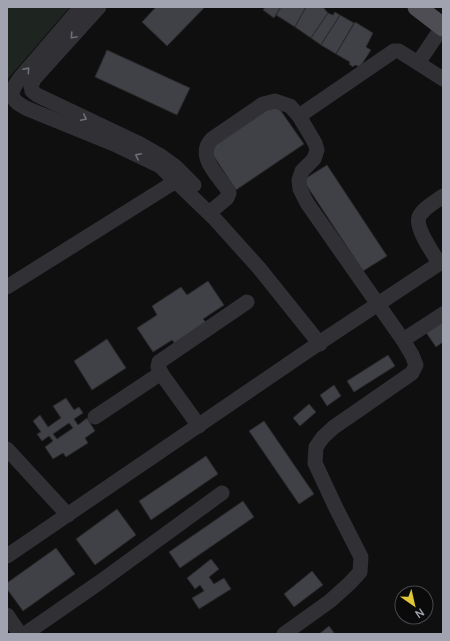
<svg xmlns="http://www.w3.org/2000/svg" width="450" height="641" font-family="Manrope,sans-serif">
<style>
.green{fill:#1e241f}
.building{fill:#404146;stroke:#2a292c;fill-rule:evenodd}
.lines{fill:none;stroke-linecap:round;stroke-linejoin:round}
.minor{stroke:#303035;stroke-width:15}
.major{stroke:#4d4d53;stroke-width:19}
.oneway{stroke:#6e6f79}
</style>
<rect width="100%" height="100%" fill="#0f0f10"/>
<polygon class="green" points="7,7 70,7 7,80"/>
<g class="building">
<polygon points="156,7 205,7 167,46 142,22"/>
<polygon points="265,7 281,7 274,18 263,10"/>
<polygon points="281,7 306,7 295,27 276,15"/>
<polygon points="306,7 323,7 328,13 311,38 295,27"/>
<polygon points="335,12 340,15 321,45 311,38 328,13 333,15"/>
<polygon points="340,15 354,23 336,54 321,45"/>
<polygon points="355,22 373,33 366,47 371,50 360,67 355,65 353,67 349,64 350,62 336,54"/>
<polygon points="107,50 190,88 177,115 95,77"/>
<polygon points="276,104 304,144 236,190 209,149"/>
<polygon points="327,165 387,256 363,271 303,180"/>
<polygon points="208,281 224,305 203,319 208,325 177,346 172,340 153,352 137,328 157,315 152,306 181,287 187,295"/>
<polygon points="443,319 443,342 436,347 425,331"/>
<polygon points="107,339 126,368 92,390 74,361"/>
<polygon points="388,355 395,366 354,392 347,381"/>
<polygon points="334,385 341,396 327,406 320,395"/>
<path d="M66 398 74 410 79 407 83 413 74 419 78 425 87 418 95 431 85 438 88 443 66 457 63 453 53 459 45 447 53 441 49 436 42 441 37 434 41 432 33 421 40 415 48 427 61 418 53 406ZM69 423 73 428 57 439 53 434Z"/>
<polygon points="309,404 316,412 300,426 293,418"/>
<polygon points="264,421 314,494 299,504 249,431"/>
<polygon points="206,456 218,474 151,520 139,501"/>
<polygon points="243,501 254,517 180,568 169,552"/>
<polygon points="117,509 136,535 95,565 76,539"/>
<polygon points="56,548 75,574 23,611 7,589 7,583"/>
<polygon points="211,559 219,569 209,577 214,584 224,578 231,589 199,609 192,598 204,591 200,585 195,589 187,578"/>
<polygon points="312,571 323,585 294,607 284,594"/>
<polygon points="329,626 335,634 319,634"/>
</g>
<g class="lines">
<g class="minor">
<path d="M81 7 20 78C7 96 11 100 28 109L114 144 160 166 214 218 259 268 320 344"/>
<polyline points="99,7 34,79 31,86 32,91 37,95 140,144 161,156 176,167 194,185"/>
<polyline points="418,63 443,79"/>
<polyline points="299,116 394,51 399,51 418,63 443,26"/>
<path d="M215 208 227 198 229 193 227 189C217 174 196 156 212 139L263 104 275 101 290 106 299 116 315 143 317 150 314 159 302 171 299 180 300 189 307 203 403 340 412 355 416 365 412 373 334 427 323 437 316 447 315 463 336 508 361 557 360 572 350 583 330 601 284 634"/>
<path d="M439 263C433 253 415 228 419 217 423 208 435 202 443 196"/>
<polyline points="7,287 176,181"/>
<polyline points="403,340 443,314"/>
<polyline points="95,417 161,373"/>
<polyline points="199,426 163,376 158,367 159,362 247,302"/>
<polyline points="7,449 68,515"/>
<polyline points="7,556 328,337 443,261"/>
<polyline points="7,615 20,634"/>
<polyline points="25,634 100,582 222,493"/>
</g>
<polyline class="major" points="417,7 443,27"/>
</g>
<defs><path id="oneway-chevron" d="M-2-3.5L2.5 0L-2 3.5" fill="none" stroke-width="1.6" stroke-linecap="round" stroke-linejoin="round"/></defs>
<g class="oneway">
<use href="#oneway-chevron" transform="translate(73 36) rotate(133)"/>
<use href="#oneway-chevron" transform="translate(27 70) rotate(-49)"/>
<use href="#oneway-chevron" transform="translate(84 118) rotate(25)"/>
<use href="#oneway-chevron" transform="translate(138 156) rotate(-153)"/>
</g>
<rect width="450" height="641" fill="none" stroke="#a1a3b0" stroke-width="16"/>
<g transform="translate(414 605) rotate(146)"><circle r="19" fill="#0a0a0b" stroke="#46474d"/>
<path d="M0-3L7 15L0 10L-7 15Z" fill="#e1c736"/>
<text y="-6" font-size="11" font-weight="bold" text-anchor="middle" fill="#a1a3b0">N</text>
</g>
</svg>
